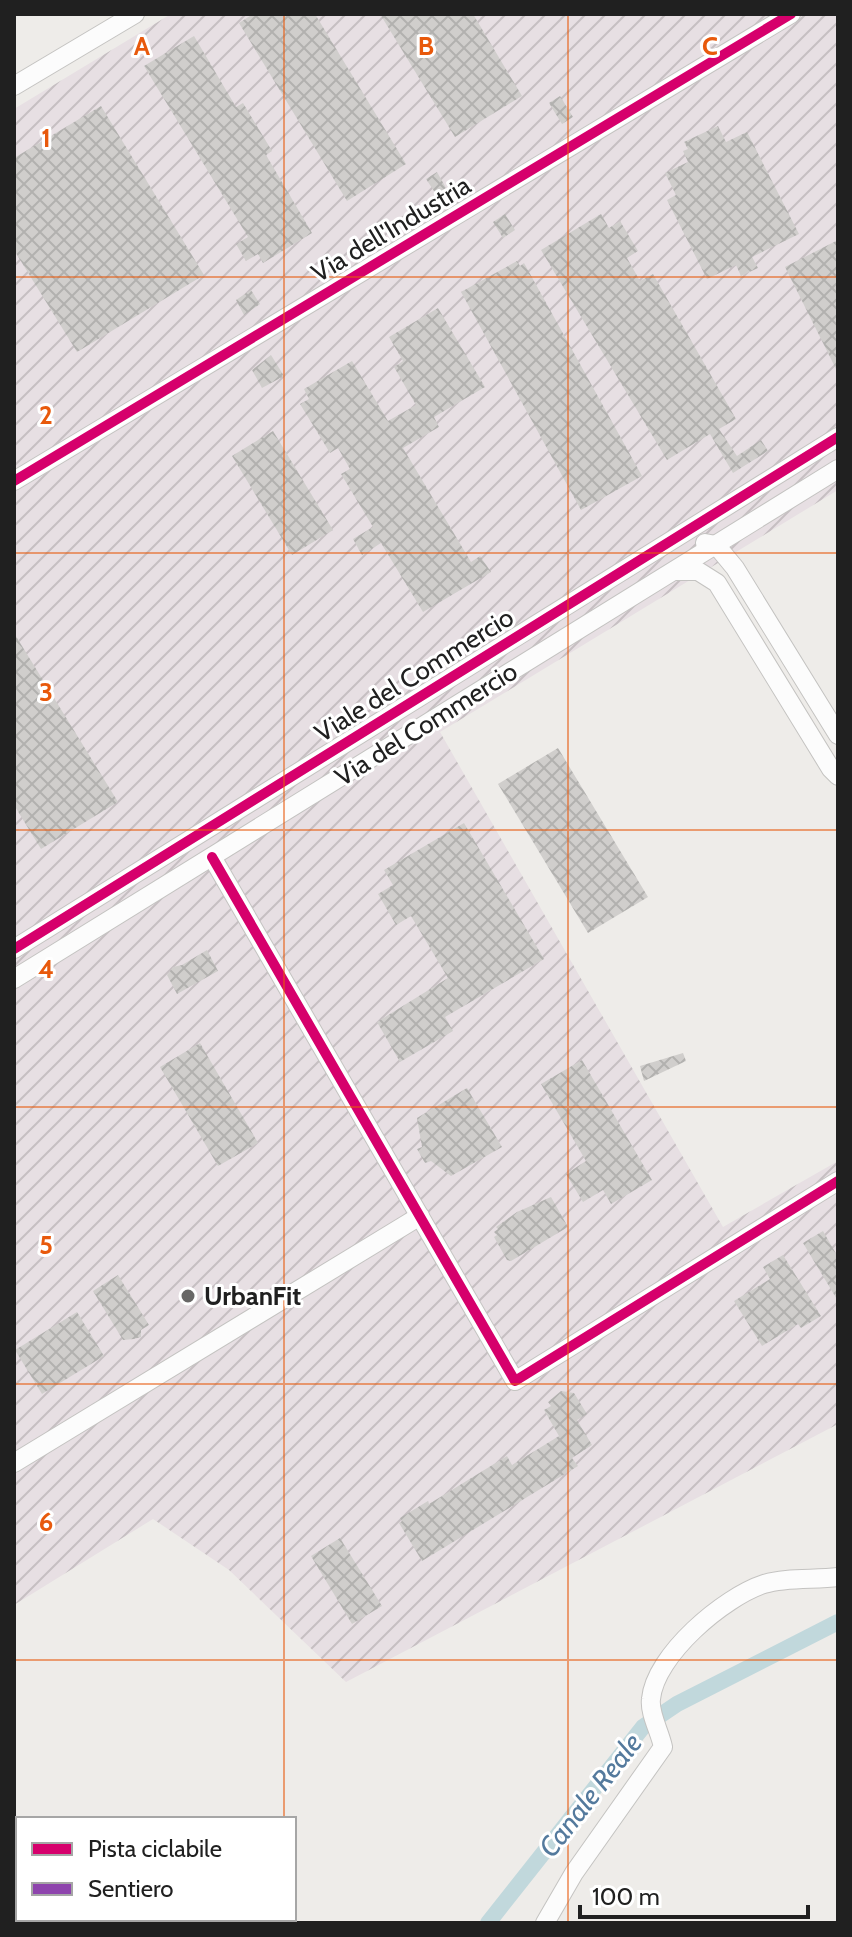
<svg xmlns="http://www.w3.org/2000/svg" width="852" height="1937" font-family="Cabin,sans-serif">
<style>
.industrial{fill:url(#industrial-furrows)}
.lines{fill:none;stroke-linecap:round;stroke-linejoin:round}
.canal{stroke:#c1d8dc;stroke-width:16}
.building{fill:url(#building-cross-hatch)}
.minor-casing{stroke:#c4c3c1;stroke-width:20}
.minor{stroke:#fcfcfc;stroke-width:18}
.quiet{stroke:#8e44ad;stroke-width:8;stroke-dasharray:16 8;stroke-linecap:butt}
.cycleway-casing{stroke:#fff;stroke-width:15}
.cycleway{stroke:#d6006c;stroke-width:10}
.grid{fill:none;stroke:#e8590c;stroke-width:2;stroke-opacity:0.55}
.poi-dot{fill:#686766;stroke:#fff;stroke-width:3}
.labels{text-anchor:middle;stroke-width:6;stroke-linejoin:round;paint-order:stroke}
.street-label{font-size:26px;fill:#202020;stroke:#fff}
.poi-label{font-size:26px;font-weight:bold;fill:#202020;stroke:#fff;text-anchor:start}
.water-label{font-size:28px;font-style:italic;fill:#547a9d;stroke:#fff}
.grid-label{font-size:26px;text-anchor:middle;font-weight:bold;fill:#e8590c;stroke:#fff;stroke-width:6;stroke-linejoin:round;paint-order:stroke}
</style>
<defs>
<pattern id="industrial-furrows" width="10" height="10" patternUnits="userSpaceOnUse" patternTransform="scale(2)"><rect width="10" height="10" fill="#e7dfe3"/><path d="M-1 1l2-2M0 10L10 0M9 11l2-2" fill="none" stroke="#c6bfc2"/></pattern>
<pattern id="building-cross-hatch" width="8" height="8" patternUnits="userSpaceOnUse" patternTransform="scale(2)"><rect width="8" height="8" fill="#d0cecc"/><path d="M0 0l8 8M0 8l8-8" fill="none" stroke="#b2b1af"/></pattern>
</defs>
<rect width="100%" height="100%" fill="#eeece9"/>
<polygon class="industrial" points="171,14 838,14 838,490 440,732 723,1227 838,1161 838,1424 346,1682 229,1570 153,1519 14,1605 14,109"/>
<g class="lines">
<polyline class="canal" points="488,1923 643,1727 677,1704 838,1622"/>
</g>
<g class="building">
<polygon points="253,14 315,14 406,164 347,201 239,23"/>
<polygon points="380,14 473,14 522,96 455,137"/>
<polygon points="194,36 236,107 243,103 272,151 266,155 312,233 263,263 258,254 246,261 236,244 248,237 144,66"/>
<polygon points="560,96 573,117 562,124 549,103"/>
<polygon points="101,106 204,275 77,352 14,250 14,158"/>
<polygon points="718,126 726,142 747,132 799,234 752,257 758,268 741,276 736,265 707,279 667,200 676,195 665,173 688,162 683,151 688,149 684,142"/>
<polygon points="437,172 446,188 436,194 426,179"/>
<polygon points="505,214 515,230 503,238 493,222"/>
<polygon points="601,214 609,228 620,221 638,251 627,258 640,281 653,274 736,419 719,429 737,456 761,440 768,451 733,473 710,434 667,460 541,250"/>
<polygon points="838,240 838,373 785,267"/>
<polygon points="517,261 520,266 524,263 642,476 581,510 461,292"/>
<polygon points="251,290 260,304 244,315 236,300"/>
<polygon points="438,308 485,387 434,417 439,427 403,448 471,562 480,556 491,572 423,612 381,543 362,555 353,539 373,527 341,474 350,469 338,448 330,453 300,404 309,399 304,389 352,361 388,421 416,405 394,367 403,361 389,337"/>
<polygon points="271,355 284,376 262,388 252,370"/>
<polygon points="273,431 333,530 292,555 232,456"/>
<polygon points="14,633 118,802 41,849 14,805"/>
<polygon points="558,748 648,897 588,933 498,784"/>
<polygon points="464,823 544,959 445,1017 453,1031 400,1062 377,1022 448,978 411,916 396,925 378,894 393,885 384,870"/>
<polygon points="207,950 218,971 177,994 167,975 173,967 182,965"/>
<polygon points="200,1043 258,1143 218,1166 160,1067"/>
<polygon points="683,1053 686,1061 644,1081 640,1066"/>
<polygon points="582,1060 652,1180 611,1204 603,1190 583,1202 566,1174 586,1161 541,1084"/>
<polygon points="467,1088 502,1147 451,1176 431,1161 425,1163 417,1149 422,1147 417,1118"/>
<polygon points="551,1197 568,1227 511,1261 507,1260 494,1237 497,1235 494,1232 498,1229 496,1227 517,1212"/>
<polygon points="823,1231 838,1257 838,1301 803,1243"/>
<polygon points="783,1255 821,1316 801,1328 798,1324 762,1346 734,1301 770,1279 763,1267"/>
<polygon points="118,1275 149,1325 141,1330 141,1337 134,1339 123,1340 93,1291"/>
<polygon points="77,1312 104,1356 42,1394 15,1350"/>
<polygon points="561,1391 574,1393 587,1414 577,1420 592,1445 572,1458 578,1466 422,1561 399,1523 402,1521 400,1518 428,1501 429,1504 507,1456 512,1465 559,1436 544,1410 551,1406 548,1402"/>
<polygon points="340,1538 382,1606 352,1624 311,1556"/>
</g>
<g class="lines">
<g class="minor-casing">
<g id="minor">
<polyline points="14,86 135,14"/>
<polyline points="14,481 791,14"/>
<polyline points="705,543 716,545 735,568 838,735"/>
<polyline points="674,571 698,571 717,583 831,769 838,776"/>
<polyline points="212,857 515,1381 838,1181"/>
<polyline points="14,949 838,437"/>
<polyline points="14,979 838,469"/>
<polyline points="14,1463 420,1216"/>
<path d="M545 1923 574 1873 663 1747C660 1732 649 1713 651 1699 655 1655 724 1597 764 1584 786 1577 815 1580 838 1577"/>
</g>
</g>
<use href="#minor" class="minor"/>
<polyline class="quiet" points="222,1919 224,1923"/>
<g class="cycleway-casing">
<g id="cycleway">
<polyline points="14,481 791,14"/>
<polyline points="212,857 515,1381 838,1181"/>
<polyline points="14,949 838,437"/>
</g>
</g>
<use href="#cycleway" class="cycleway"/>
</g>
<path class="grid" d="M284 14V1819M568 14V1923M14 277H838M14 553H838M14 830H838M14 1107H838M14 1384H838M14 1660H838M284 1919V1923"/>
<circle class="poi-dot" cx="188" cy="1296" r="8"/>
<g class="labels">
<g class="street-label">
<text transform="translate(391 229) rotate(-31)" y="9">Via dell'Industria</text>
<text transform="translate(414 675) rotate(-32)" y="9">Viale del Commercio</text>
<text transform="translate(426 724) rotate(-32)" y="9">Via del Commercio</text>
</g>
<g class="poi-label">
<text x="204" y="1305">UrbanFit</text>
</g>
<g class="water-label">
<text transform="translate(590 1795) rotate(-52)" y="10">Canale Reale</text>
</g>
</g>
<g class="grid-label">
<text x="142" y="55">A</text>
<text x="426" y="55">B</text>
<text x="710" y="55">C</text>
<text x="46" y="147">1</text>
<text x="46" y="424">2</text>
<text x="46" y="701">3</text>
<text x="46" y="978">4</text>
<text x="46" y="1254">5</text>
<text x="46" y="1531">6</text>
</g>
<rect width="852" height="1937" fill="none" stroke="#202020" stroke-width="32"/>
<rect x="16" y="1817" width="280" height="104" fill="#ffffff" stroke="#a6a6a6" stroke-width="2"/>
<rect x="32" y="1843" width="40" height="12" fill="#d6006c" stroke="#a6a6a6" stroke-width="2"/>
<text x="88" y="1857" font-size="24" fill="#202020">Pista ciclabile</text>
<rect x="32" y="1883" width="40" height="12" fill="#8e44ad" stroke="#a6a6a6" stroke-width="2"/>
<text x="88" y="1897" font-size="24" fill="#202020">Sentiero</text>
<path d="M580 1905v12h228v-12" fill="none" stroke="#202020" stroke-width="4"/>
<text x="592" y="1905" font-size="24" fill="#202020" stroke="#ffffff" stroke-width="6" paint-order="stroke">100 m</text>
</svg>
